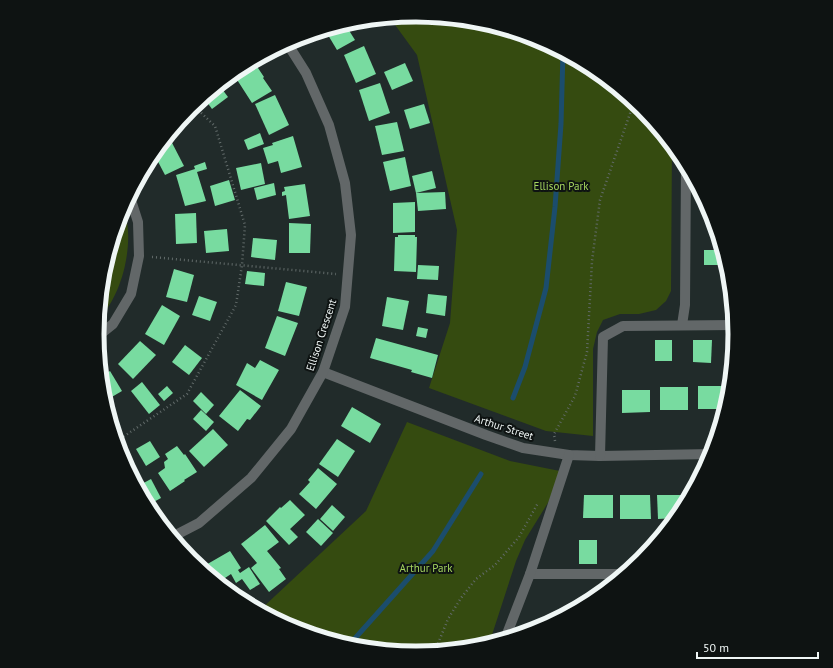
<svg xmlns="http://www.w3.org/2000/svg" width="833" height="668" font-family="'PT Sans',sans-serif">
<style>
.green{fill:#354b10}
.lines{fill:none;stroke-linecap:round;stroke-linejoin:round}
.stream{stroke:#1b4d6d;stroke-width:5}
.building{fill:#78dba0}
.path{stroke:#626b6a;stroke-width:2.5;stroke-dasharray:1 3;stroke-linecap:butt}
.minor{stroke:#626768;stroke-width:10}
.labels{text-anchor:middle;stroke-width:4;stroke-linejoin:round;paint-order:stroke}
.park-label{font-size:11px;fill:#a5d55f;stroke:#0e1312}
.street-label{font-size:11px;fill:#eff6f5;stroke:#0e1312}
.rim{fill:none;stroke:#eff6f5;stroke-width:5}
</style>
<rect width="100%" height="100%" fill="#212b2a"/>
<g class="green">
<polygon points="417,15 479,21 539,39 594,69 642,109 672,145 671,291 666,301 656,310 639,314 620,314 603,320 597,332 593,349 593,436 546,431 429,388 450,323 457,230 417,55 390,18"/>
<path d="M123 210C124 214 126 218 127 222 132 251 121 297 99 318L104 272Z"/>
<polygon points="407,422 510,461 560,471 549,501 525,540 516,561 489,644 479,647 416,653 354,647 294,629 260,610 366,511"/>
</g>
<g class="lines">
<g class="stream">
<polyline points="513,398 525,367 546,288 555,207 561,124 563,52"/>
<polyline points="349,645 433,551 481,474"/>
</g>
</g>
<g class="building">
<polygon points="345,24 355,40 337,50 325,30"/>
<polygon points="364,46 376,74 356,83 344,55"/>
<polygon points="254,62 264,77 263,78 272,91 252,103 234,75"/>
<polygon points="405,63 413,81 392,90 384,72"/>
<polygon points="380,83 390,113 369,121 359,90"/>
<polygon points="219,85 228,97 212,109 204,98"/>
<polygon points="275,95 289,125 269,135 255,104"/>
<polygon points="424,104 430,123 410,129 404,110"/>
<polygon points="397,122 404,151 382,155 375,126"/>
<polygon points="260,133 264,144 248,150 244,140"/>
<polygon points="293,136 302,167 281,173 278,161 268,164 263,148 273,145 272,143"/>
<polygon points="169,137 184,166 165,175 154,154 166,139"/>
<polygon points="405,157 411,186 390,191 383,162"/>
<polygon points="205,162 207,169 197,172 206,201 185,206 176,175 195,169 194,166"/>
<polygon points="261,163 265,184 241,190 236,168"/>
<polygon points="432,171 436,188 416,193 412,176"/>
<polygon points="229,180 235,200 215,206 210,186"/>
<polygon points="274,183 276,195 257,200 254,188"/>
<polygon points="305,184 310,216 289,219 286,195 282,196 282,192 285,191 284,187"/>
<polygon points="445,192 446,209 418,211 416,193"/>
<polygon points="415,202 415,232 393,233 393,203"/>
<polygon points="196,213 197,243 176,244 175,214"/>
<polygon points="707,214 712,214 716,229 707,229"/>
<polygon points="289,223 311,224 310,253 289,253"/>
<polygon points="227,229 229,251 206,253 204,231"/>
<polygon points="398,235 415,235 415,237 417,237 416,272 394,271 395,237 398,237"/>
<polygon points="253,238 277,240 275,260 251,257"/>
<rect x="704" y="250" width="18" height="15"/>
<polygon points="418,265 439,266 438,280 417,279"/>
<polygon points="174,269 194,275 187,302 166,297"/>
<polygon points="247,271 265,273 264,286 245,284"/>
<polygon points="286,282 307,287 299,316 278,311"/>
<polygon points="428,294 447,296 445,316 426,313"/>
<polygon points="199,296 217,302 210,321 192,315"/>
<polygon points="387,297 409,301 403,330 382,326"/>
<polygon points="162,305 180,316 164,345 145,334"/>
<polygon points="277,316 298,323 285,356 265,348"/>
<polygon points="418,327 428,329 426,338 416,336"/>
<polygon points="376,338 438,355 432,378 411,372 412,370 370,358"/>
<rect x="655" y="340" width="17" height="21"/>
<polygon points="693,340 712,340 711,363 693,362"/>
<polygon points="140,341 156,355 133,379 118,364"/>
<polygon points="185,345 202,358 189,375 172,362"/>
<polygon points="260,360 279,370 262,400 236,385 247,363 255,368"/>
<polygon points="110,371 122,391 105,401 104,396 102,376"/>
<polygon points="142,382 160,405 149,414 131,391"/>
<polygon points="167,386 173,393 164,401 158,394"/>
<rect x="698" y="386" width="28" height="23"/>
<rect x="660" y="387" width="28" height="23"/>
<polygon points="240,390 261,406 250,420 247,419 238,431 219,416"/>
<polygon points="622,390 650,390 650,412 622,413"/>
<polygon points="201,392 214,405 206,414 193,401"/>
<polygon points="352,407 381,424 370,443 341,426"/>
<polygon points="201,410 214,422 206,431 193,419"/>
<polygon points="213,429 228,445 204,467 189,451"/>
<polygon points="337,439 355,451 338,477 319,464"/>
<polygon points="150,441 160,457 146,466 136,449"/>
<polygon points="177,446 184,455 185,454 197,472 184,480 185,481 170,491 158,473 165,468 164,462 168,459 165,454"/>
<polygon points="318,468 337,484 316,509 299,494 310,482 308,480"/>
<polygon points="151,479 161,498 148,505 138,486"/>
<polygon points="584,495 613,495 613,518 583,518"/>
<polygon points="620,495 650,495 651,519 620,519"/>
<polygon points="657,495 687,495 687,501 682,511 676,518 658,519"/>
<polygon points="290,500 305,515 290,529 298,537 289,545 266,521 280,507 281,508"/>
<polygon points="332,505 345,517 333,531 320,519"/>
<polygon points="318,519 333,533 321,546 306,532"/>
<polygon points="265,525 279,542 267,551 281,568 279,569 286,579 269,592 251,568 257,563 241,544"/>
<rect x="579" y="540" width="18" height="24"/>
<polygon points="230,551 241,568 238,570 240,573 249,567 260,584 250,590 242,579 236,583 231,574 219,582 209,574 204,566"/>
</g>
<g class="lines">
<g class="path">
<polyline points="152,257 336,274"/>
<polyline points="117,441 187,394 236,305 242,265 245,225 215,126 194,106"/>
<polyline points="555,441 554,434 575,396 587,352 592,261 600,200 634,102"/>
<polyline points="435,651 448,619 461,598 476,579 495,565 519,537 538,503"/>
</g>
<g class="minor">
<polyline points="682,325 685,305 686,164"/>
<polyline points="98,336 113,324 131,294 139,256 138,222 130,197"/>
<polyline points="323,372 486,435 523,448 569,455 600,456 712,454"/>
<polyline points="600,456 603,337 623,326 735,325"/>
<polyline points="172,537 199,523 251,478 291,429 323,372 345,307 351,235 345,183 329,125 306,73 287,43"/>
<polyline points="530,574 624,574"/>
<polyline points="505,639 530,574 569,455"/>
</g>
</g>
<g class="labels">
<g class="park-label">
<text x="561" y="190">Ellison Park</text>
<text x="426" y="572">Arthur Park</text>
</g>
<g class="street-label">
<text transform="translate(321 335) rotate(-72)" y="4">Ellison Crescent</text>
<text transform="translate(504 427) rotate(18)" y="4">Arthur Street</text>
</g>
</g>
<path d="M0 0H833V668H0ZM104 334a312 312 0 1 1 624 0a312 312 0 1 1-624 0Z" fill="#0e1312" fill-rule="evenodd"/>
<path class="rim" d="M104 334a312 312 0 1 1 624 0a312 312 0 1 1-624 0Z"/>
<path d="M697 652v6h121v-6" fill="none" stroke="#eff6f5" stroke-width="2"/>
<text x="703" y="652" font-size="12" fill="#eff6f5" stroke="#0e1312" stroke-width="3" paint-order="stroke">50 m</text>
</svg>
